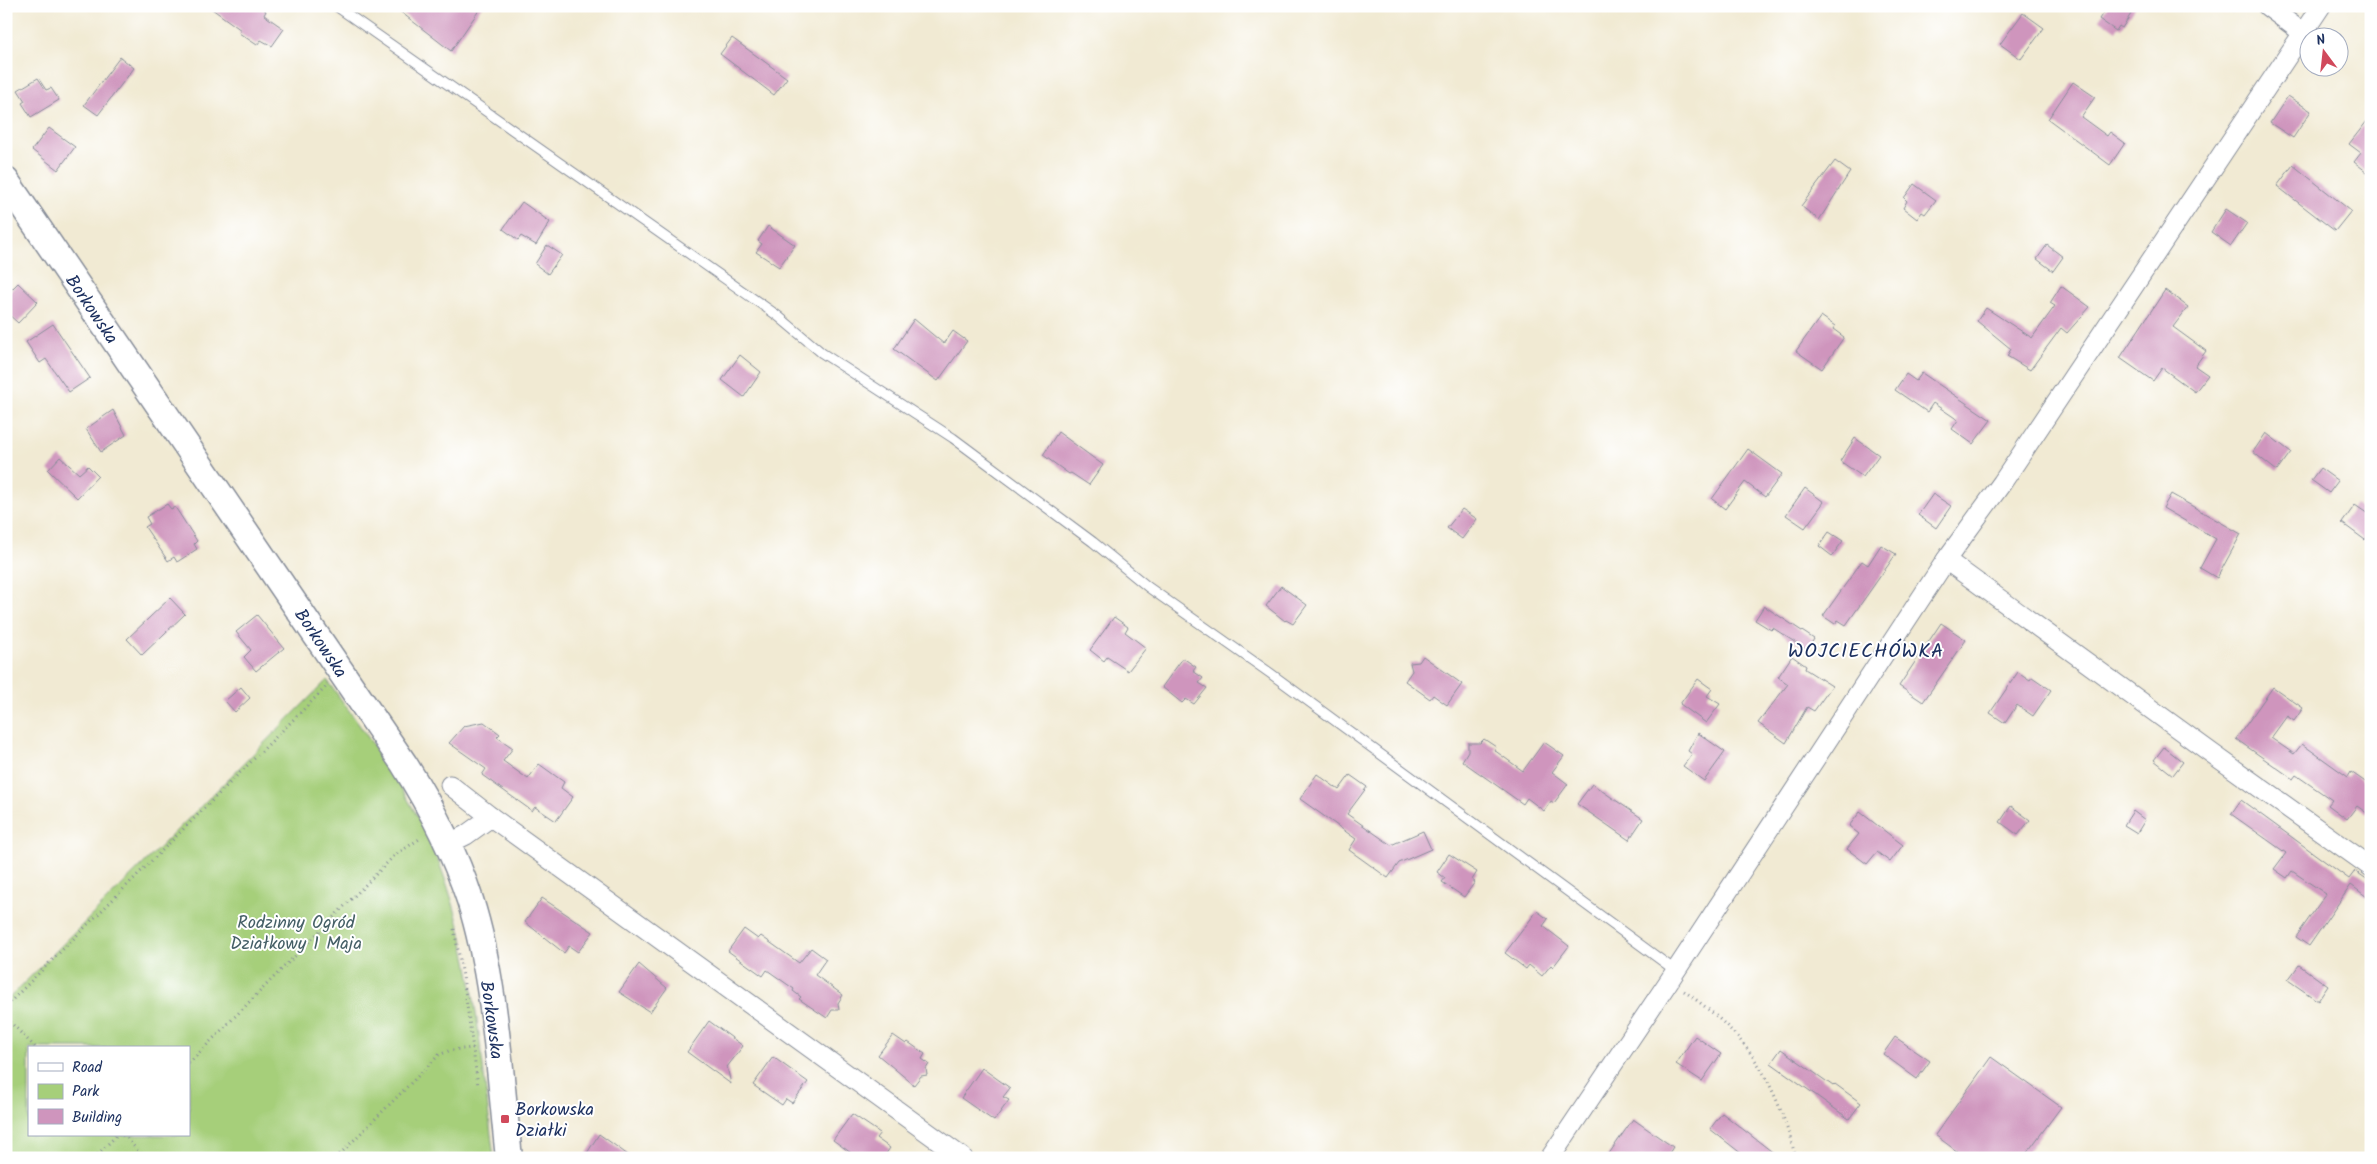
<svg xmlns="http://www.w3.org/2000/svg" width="2377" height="1164" font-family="Kalam,sans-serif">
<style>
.green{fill:#a6cf7a;stroke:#607f6c;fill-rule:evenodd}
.building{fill:#cf95bd}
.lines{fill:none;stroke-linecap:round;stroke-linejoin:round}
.lane-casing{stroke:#868c98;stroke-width:11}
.street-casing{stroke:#868c98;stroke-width:21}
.secondary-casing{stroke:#868c98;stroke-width:29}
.path{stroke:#868c98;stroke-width:3;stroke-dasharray:1 4;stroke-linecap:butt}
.lane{stroke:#fff;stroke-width:9}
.street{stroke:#fff;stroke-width:19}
.secondary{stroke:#fff;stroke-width:26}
.poi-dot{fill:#d1495b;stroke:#fff;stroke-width:2}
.labels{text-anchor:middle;stroke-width:4;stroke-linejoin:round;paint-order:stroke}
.street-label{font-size:18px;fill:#1b2f5e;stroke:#fff}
.park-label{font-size:18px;fill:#455f66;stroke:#fff}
.poi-label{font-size:18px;fill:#1b2f5e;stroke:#fff;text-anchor:start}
.quarter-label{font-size:20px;letter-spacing:1px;fill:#1b2f5e;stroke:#fff}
</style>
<rect width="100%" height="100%" fill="#fff"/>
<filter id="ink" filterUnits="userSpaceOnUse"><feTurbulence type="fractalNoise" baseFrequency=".02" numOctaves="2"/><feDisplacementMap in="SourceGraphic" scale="10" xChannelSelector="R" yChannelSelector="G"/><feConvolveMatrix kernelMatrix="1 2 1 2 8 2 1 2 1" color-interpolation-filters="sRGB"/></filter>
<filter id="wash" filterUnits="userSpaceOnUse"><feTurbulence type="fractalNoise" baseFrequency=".0096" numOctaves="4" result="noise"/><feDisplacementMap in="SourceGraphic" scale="20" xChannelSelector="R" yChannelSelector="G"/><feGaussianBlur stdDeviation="1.12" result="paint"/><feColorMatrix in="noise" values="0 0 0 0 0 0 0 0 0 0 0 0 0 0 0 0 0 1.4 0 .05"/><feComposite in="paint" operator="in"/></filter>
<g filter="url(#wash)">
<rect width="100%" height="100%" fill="#f1ead3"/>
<path class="green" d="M327 680C365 733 405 786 432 846 475 943 480 1054 494 1158H6V1001ZM29 1048H189V1135H29Z"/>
<g id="blocks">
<g class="building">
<polygon points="208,6 259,6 266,11 264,15 284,29 272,46 261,40 257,45 239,33 241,30"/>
<polygon points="393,6 482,6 451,51"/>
<polygon points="2108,6 2136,6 2122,28 2119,26 2116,31 2099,19"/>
<polygon points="2023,13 2044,28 2021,59 2000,44"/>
<polygon points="732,38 787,78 774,95 720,54"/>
<polygon points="120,57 134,68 98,115 84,105"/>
<polygon points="38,78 46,90 51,88 59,100 31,117 22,103 25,101 18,90"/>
<polygon points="2073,82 2095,97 2081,117 2107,136 2110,132 2125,143 2110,165 2048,119"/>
<polygon points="2288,96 2311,111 2293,138 2270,123"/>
<polygon points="2371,116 2371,175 2354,162 2361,153 2349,144"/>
<polygon points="49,128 75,147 58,170 32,150"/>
<polygon points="1835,161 1850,172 1819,220 1801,206"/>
<polygon points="2293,165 2351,211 2335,231 2277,186"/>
<polygon points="1914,184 1936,200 1925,214 1922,212 1917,219 1903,208 1907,201 1904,198"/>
<polygon points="522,202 550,222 536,245 521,236 518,240 503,229"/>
<polygon points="2226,209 2247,223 2231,246 2211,232"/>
<polygon points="768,226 795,245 779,267 756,252 762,244 758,241"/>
<polygon points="547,245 562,255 548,274 535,264"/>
<polygon points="2047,245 2063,257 2053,271 2037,259"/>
<polygon points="18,283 38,302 18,323 6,312 6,295"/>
<polygon points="2061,286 2090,307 2067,333 2061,328 2030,370 2007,356 2011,349 1977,321 1986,308 2032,338 2055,306 2050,303"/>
<polygon points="2165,290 2188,307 2173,327 2206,351 2195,366 2208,375 2195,392 2162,368 2153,381 2120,358"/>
<polygon points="1821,316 1835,326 1833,329 1844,337 1822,369 1796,351"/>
<polygon points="914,319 944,344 953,331 967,341 938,381 894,349"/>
<polygon points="53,324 90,378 69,392 46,359 40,363 26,342"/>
<polygon points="740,355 761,372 744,397 722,380"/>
<polygon points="1922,373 1991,420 1973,444 1952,429 1958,420 1933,403 1927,412 1895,390 1906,374 1916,381"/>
<polygon points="113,410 126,435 101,452 86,429"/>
<polygon points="1058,432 1103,465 1089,485 1071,473 1069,474 1043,455"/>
<polygon points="2266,433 2291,452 2277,471 2253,452"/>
<polygon points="1855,438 1879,455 1863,477 1840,461"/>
<polygon points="1748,449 1782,474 1765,497 1745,482 1725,509 1712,499"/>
<polygon points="60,457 79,474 88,466 98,476 77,498 48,470"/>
<polygon points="2320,468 2338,481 2329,493 2311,480"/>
<polygon points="1805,488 1824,502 1805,528 1786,515"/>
<polygon points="1933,494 1951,506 1936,528 1918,515"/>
<polygon points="2171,494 2241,534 2217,578 2200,568 2216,539 2163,508"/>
<polygon points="167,504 171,509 175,507 197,541 194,544 197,549 177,562 174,557 168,561 145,527 150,524 146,517"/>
<polygon points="2355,505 2371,516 2371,531 2365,540 2342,523"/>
<polygon points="1462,509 1477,519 1462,539 1447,528"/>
<polygon points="1829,532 1843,541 1832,556 1819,546"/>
<polygon points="1881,545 1896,554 1846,625 1838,620 1835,624 1823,616 1862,561 1868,565"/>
<polygon points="1281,586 1307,605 1293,624 1286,620 1285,621 1266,606"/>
<polygon points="170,598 185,614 142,655 127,639"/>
<polygon points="1764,606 1814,639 1807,650 1773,628 1771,630 1755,620"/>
<polygon points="257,615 284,648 256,671 244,657 251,650 236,632"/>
<polygon points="1114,617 1128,627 1125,632 1146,648 1128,671 1107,657 1104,661 1090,650"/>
<polygon points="1941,623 1966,640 1923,702 1899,686"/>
<polygon points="1423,656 1462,684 1447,705 1433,695 1430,699 1405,681 1412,671 1410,663 1419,662"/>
<polygon points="1792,656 1806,666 1805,669 1832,686 1814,711 1807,707 1786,743 1758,723 1788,684 1778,677"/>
<polygon points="1183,658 1196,667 1193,671 1203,678 1199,683 1207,688 1194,704 1186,699 1182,703 1162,687"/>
<polygon points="2018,672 2030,680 2032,677 2051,690 2033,716 2017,705 2005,723 1990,713"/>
<polygon points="1698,679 1712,689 1707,696 1720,704 1706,723 1680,704"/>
<polygon points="241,687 250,698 235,712 225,701"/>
<polygon points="2273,687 2303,708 2294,721 2287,716 2271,738 2294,754 2302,744 2348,777 2351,772 2371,786 2371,816 2357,806 2347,819 2328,805 2332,800 2296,775 2293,779 2236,739"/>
<polygon points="484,722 500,734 497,737 513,748 503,761 528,779 539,764 564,782 561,788 573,797 556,821 535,807 532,811 482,775 486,769 449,743 464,726"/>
<polygon points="1698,733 1725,752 1704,781 1683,766 1692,754 1688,751"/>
<polygon points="1484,739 1496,747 1494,750 1523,771 1544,742 1564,756 1552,772 1568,784 1554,803 1551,801 1544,811 1527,798 1523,804 1462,761 1468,751 1468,743 1480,743"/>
<polygon points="2164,747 2183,762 2173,775 2154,760"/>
<polygon points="1317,774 1339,790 1350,775 1367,787 1347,814 1391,845 1423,831 1431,849 1399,863 1388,878 1349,850 1356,839 1300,799"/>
<polygon points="1592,784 1643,819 1629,840 1577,804"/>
<polygon points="2241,800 2349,879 2355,871 2371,882 2371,900 2351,885 2309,946 2296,937 2326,894 2292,871 2287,878 2274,869 2286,853 2231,814"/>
<polygon points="2011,806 2030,820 2018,835 2000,822"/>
<polygon points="2133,811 2145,820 2137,833 2124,825"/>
<polygon points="1860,812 1903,845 1890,862 1877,852 1867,864 1847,849 1859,834 1849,826"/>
<polygon points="1449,854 1477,872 1472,880 1475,882 1464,897 1442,882 1445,878 1437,872"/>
<polygon points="542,898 593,932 578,952 569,946 564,953 525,922"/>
<polygon points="1537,911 1548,919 1543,926 1569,946 1553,967 1551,965 1542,976 1529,965 1526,969 1505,953"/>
<polygon points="744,929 758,939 761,936 799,963 811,948 826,959 815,975 843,995 838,1003 839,1010 832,1010 827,1018 799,999 801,997 793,991 794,989 767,970 763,976 728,951"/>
<polygon points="639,964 667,988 650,1012 619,992"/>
<polygon points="2299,965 2328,986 2318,1001 2288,980"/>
<polygon points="709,1021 743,1046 727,1067 731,1084 687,1052"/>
<polygon points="893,1035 906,1044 908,1042 925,1054 922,1059 929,1064 926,1069 927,1075 921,1076 914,1085 878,1055"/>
<polygon points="1695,1036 1721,1054 1702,1081 1676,1064"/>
<polygon points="1895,1037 1930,1061 1917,1079 1883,1054"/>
<polygon points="1781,1049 1833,1086 1835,1084 1861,1103 1849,1119 1771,1063"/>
<polygon points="773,1057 808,1082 792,1103 786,1099 782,1105 753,1085"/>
<polygon points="1991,1057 2061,1107 2023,1158 1966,1158 1935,1135"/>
<polygon points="982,1068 1010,1088 1003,1097 1009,1100 994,1121 961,1098"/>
<polygon points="1722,1113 1780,1158 1747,1158 1710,1129"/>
<polygon points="852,1114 880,1133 876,1138 890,1148 883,1158 858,1158 833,1140"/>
<polygon points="1633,1119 1673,1147 1666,1158 1606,1158"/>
<polygon points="599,1134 613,1144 632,1158 584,1158"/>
</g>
</g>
</g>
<g filter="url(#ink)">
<use href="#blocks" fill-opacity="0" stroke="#868c98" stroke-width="1"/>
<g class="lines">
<g class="lane-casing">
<polyline id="lane" points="336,6 778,316 822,353 953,438 1093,542 1148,587 1270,673 1676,971"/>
</g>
<g class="street-casing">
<g id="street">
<polyline points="2267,6 2303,33"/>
<polyline points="1946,560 2210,752 2371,867"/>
<polyline points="450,785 491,817"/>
<polyline points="448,844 466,835 491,817 963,1158"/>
<polyline points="1550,1158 1669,981 1948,557 2002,483 2321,6"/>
</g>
</g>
<g class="secondary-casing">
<path id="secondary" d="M6 181 404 764C431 807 454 851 470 900 495 978 500 1076 509 1158"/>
</g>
<g class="path">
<polyline points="454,929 463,976 478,1086"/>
<path d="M1684 991C1751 1038 1774 1079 1796 1158"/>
<polyline points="6,1006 326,687"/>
<polyline points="6,1018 36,1048"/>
<polyline points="189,1063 395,855 421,838"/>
<polyline points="123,1135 145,1158"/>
<polyline points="94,1158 117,1135"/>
<polyline points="336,1158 439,1055 451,1050 473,1048"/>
</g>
<use href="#lane" class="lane"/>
<use href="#street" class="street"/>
<use href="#secondary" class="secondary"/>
</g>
</g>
<rect class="poi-dot" x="500" y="1114" width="10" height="10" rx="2.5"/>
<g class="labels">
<g class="street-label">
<text transform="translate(92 309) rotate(56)" y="6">Borkowska</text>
<text transform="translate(321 643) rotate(56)" y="6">Borkowska</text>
<text transform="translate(492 1020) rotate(82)" y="6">Borkowska</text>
</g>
<g class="park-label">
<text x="296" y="928">Rodzinny Ogród<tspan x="296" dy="21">Działkowy 1 Maja</tspan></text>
</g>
<g class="poi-label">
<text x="515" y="1115">Borkowska<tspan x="515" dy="21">Działki</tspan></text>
</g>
<g class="quarter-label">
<text x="1866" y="657">WOJCIECHÓWKA</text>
</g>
</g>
<rect width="2377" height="1164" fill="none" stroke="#fff" stroke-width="25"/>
<rect x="28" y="1046" width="162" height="90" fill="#ffffff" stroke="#a4acbf"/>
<rect x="38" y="1063" width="25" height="8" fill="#ffffff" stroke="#a4acbf"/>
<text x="72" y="1072" font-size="15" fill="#1b2f5e">Road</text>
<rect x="38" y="1084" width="25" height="15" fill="#a6cf7a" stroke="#a4acbf"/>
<text x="72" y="1096" font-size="15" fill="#1b2f5e">Park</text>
<rect x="38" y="1109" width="25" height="15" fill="#cf95bd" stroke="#a4acbf"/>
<text x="72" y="1122" font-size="15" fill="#1b2f5e">Building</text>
<g transform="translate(2324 52) rotate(345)"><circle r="24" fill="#ffffff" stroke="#a4acbf"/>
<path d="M0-4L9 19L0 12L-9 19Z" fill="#d1495b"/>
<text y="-8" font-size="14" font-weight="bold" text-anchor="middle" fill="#1b2f5e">N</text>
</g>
</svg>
